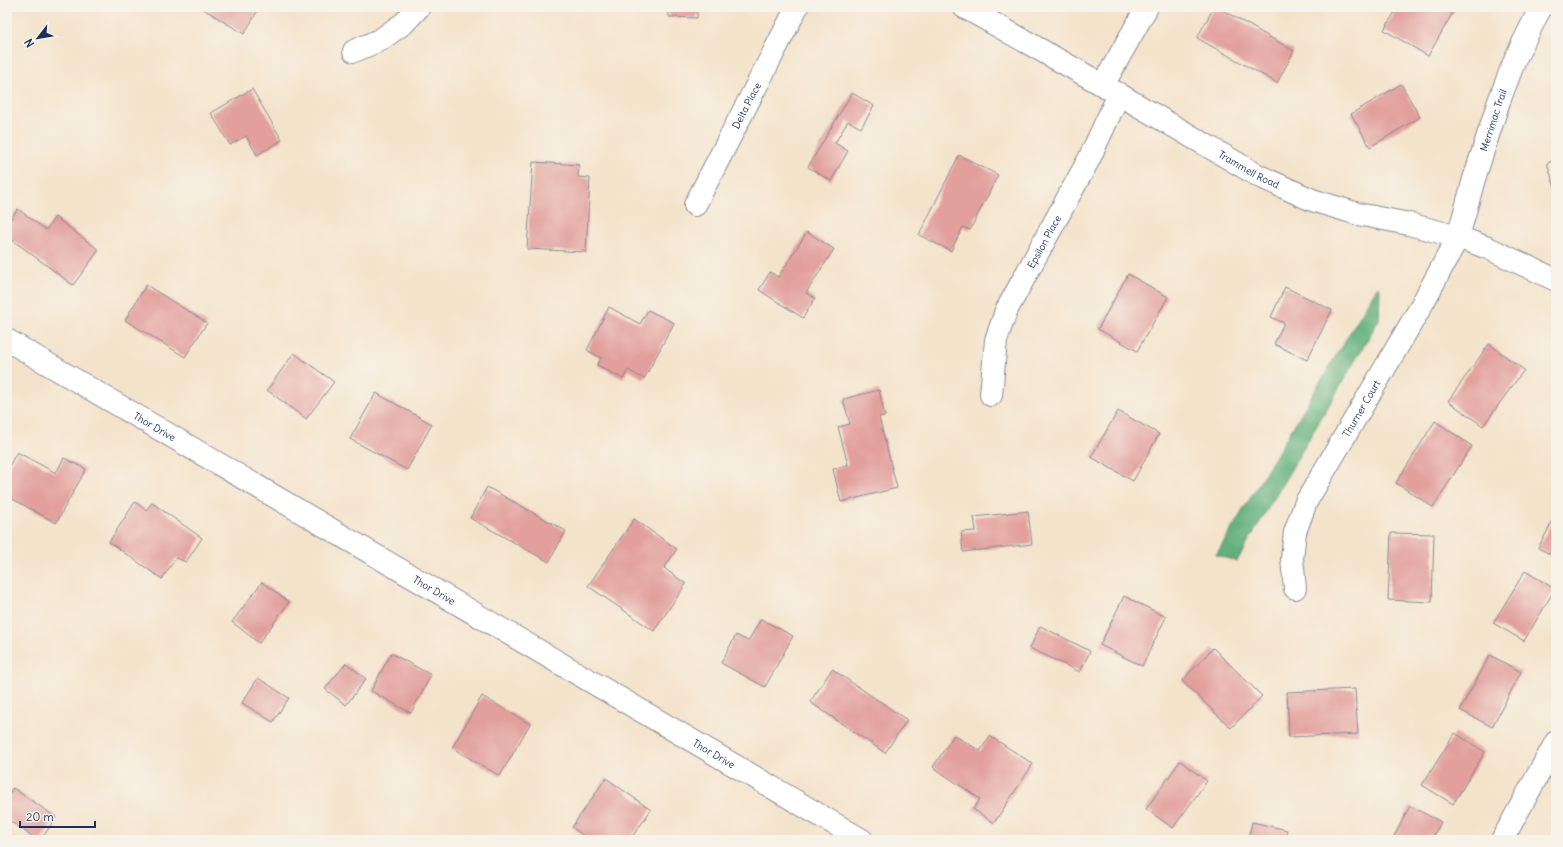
<svg xmlns="http://www.w3.org/2000/svg" width="1563" height="847" font-family="Delius,sans-serif">
<style>
.forest{fill:#62b07a;stroke:#3e706c}
.building{fill:#e29f9b}
.lines{fill:none;stroke-linecap:round;stroke-linejoin:round}
.minor-casing{stroke:#888994;stroke-width:24}
.tertiary-casing{stroke:#888994;stroke-width:24}
.minor{stroke:#fff;stroke-width:22}
.tertiary{stroke:#fff;stroke-width:22}
.labels{text-anchor:middle;stroke-width:4;stroke-linejoin:round;paint-order:stroke}
.street-label{font-size:10px;fill:#1b2f5e;stroke:#f7f3e8}
</style>
<rect width="100%" height="100%" fill="#f7f3e8"/>
<filter id="ink" filterUnits="userSpaceOnUse"><feTurbulence type="fractalNoise" baseFrequency=".025" numOctaves="2"/><feDisplacementMap in="SourceGraphic" scale="8" xChannelSelector="R" yChannelSelector="G"/><feConvolveMatrix kernelMatrix="1 2 1 2 8 2 1 2 1" color-interpolation-filters="sRGB"/></filter>
<filter id="wash" filterUnits="userSpaceOnUse"><feTurbulence type="fractalNoise" baseFrequency=".012" numOctaves="4" result="noise"/><feDisplacementMap in="SourceGraphic" scale="16" xChannelSelector="R" yChannelSelector="G"/><feGaussianBlur stdDeviation="0.9" result="paint"/><feColorMatrix in="noise" values="0 0 0 0 0 0 0 0 0 0 0 0 0 0 0 0 0 1.4 0 .05"/><feComposite in="paint" operator="in"/></filter>
<g filter="url(#wash)">
<rect width="100%" height="100%" fill="#f4e3cb"/>
<polygon class="forest" points="1378,286 1380,289 1379,320 1237,561 1216,555"/>
<g id="blocks">
<g class="building">
<polygon points="200,7 260,7 244,34"/>
<polygon points="669,7 697,7 697,18 669,17"/>
<polygon points="1214,7 1217,7 1294,51 1277,83 1197,38"/>
<polygon points="1398,7 1456,7 1428,56 1384,30"/>
<polygon points="1401,84 1420,117 1370,147 1351,114"/>
<polygon points="252,89 282,140 257,155 246,136 230,145 211,113"/>
<polygon points="852,93 874,106 861,128 848,121 835,143 848,151 831,181 808,167"/>
<polygon points="959,155 998,175 970,230 963,227 951,251 919,235"/>
<polygon points="1556,160 1556,191 1547,163"/>
<polygon points="533,162 579,165 578,177 590,178 586,252 527,249"/>
<polygon points="18,209 46,230 55,217 99,250 73,285 7,236 7,224"/>
<polygon points="807,232 834,249 806,293 815,298 803,318 759,290 770,272 778,277"/>
<polygon points="1128,274 1168,297 1137,351 1098,329"/>
<polygon points="146,285 207,323 185,357 125,320"/>
<polygon points="1285,287 1332,310 1307,360 1274,344 1284,323 1271,317"/>
<polygon points="609,307 640,324 648,310 674,323 644,379 628,370 623,379 597,365 601,358 587,350"/>
<polygon points="1489,344 1524,370 1483,426 1448,401"/>
<polygon points="294,353 334,382 306,419 267,390"/>
<polygon points="879,390 885,416 879,417 897,488 841,502 833,469 848,465 838,427 850,424 843,399"/>
<polygon points="376,393 432,424 407,470 350,439"/>
<polygon points="1118,411 1159,434 1133,481 1091,457"/>
<polygon points="1435,421 1472,446 1433,507 1396,483"/>
<polygon points="17,452 56,473 64,458 86,469 56,523 7,496 7,470"/>
<polygon points="487,487 566,531 549,562 470,518"/>
<polygon points="135,502 146,510 152,503 202,538 186,562 176,558 162,579 109,542"/>
<polygon points="1028,511 1032,544 963,552 961,532 976,531 974,517"/>
<polygon points="1556,515 1556,557 1538,548"/>
<polygon points="634,519 677,549 664,568 686,584 654,631 588,586"/>
<polygon points="1391,533 1434,534 1432,602 1388,600"/>
<polygon points="1525,571 1555,589 1524,641 1493,623"/>
<polygon points="262,582 289,602 259,643 232,622"/>
<polygon points="1124,596 1166,617 1142,666 1100,645"/>
<polygon points="761,619 793,636 765,687 721,663 736,635 748,641"/>
<polygon points="1040,626 1090,651 1080,672 1030,648"/>
<polygon points="1213,648 1262,696 1231,728 1182,681"/>
<polygon points="391,653 431,675 411,713 371,691"/>
<polygon points="1490,655 1521,672 1492,727 1460,710"/>
<polygon points="346,663 366,679 346,705 325,689"/>
<polygon points="832,669 907,720 885,753 810,702"/>
<polygon points="258,678 289,698 273,722 242,703"/>
<polygon points="1355,689 1358,734 1289,737 1287,692"/>
<polygon points="482,696 530,724 500,776 452,748"/>
<polygon points="1455,733 1485,752 1453,804 1422,785"/>
<polygon points="954,735 980,751 990,736 1033,764 994,823 973,809 980,799 933,767"/>
<polygon points="1180,761 1207,781 1173,828 1146,809"/>
<polygon points="606,778 651,810 630,840 589,840 572,827"/>
<polygon points="13,788 56,817 41,840 38,840 7,819 7,797"/>
<polygon points="1410,806 1441,822 1431,840 1392,840"/>
<polygon points="1252,822 1287,830 1285,840 1248,840"/>
</g>
</g>
</g>
<g filter="url(#ink)">
<use href="#blocks" fill-opacity="0" stroke="#888994" stroke-width="1"/>
<g class="lines">
<g class="minor-casing">
<g id="minor">
<polyline points="354,51 380,40 404,23 419,7"/>
<polyline points="1103,85 1147,7"/>
<path id="s1" d="M695 205 797 7"/>
<path id="s2" d="M7 340 862 840"/>
<path id="s3" d="M991 395 996 340 1006 311 1089 159 1119 94"/>
<path id="s4" d="M1295 588 1292 559 1295 532 1306 502 1419 310 1458 237 1474 179 1499 101 1516 57 1541 7"/>
<polyline points="1502,840 1556,742"/>
</g>
</g>
<g class="tertiary-casing">
<g id="tertiary">
<path id="s5" d="M964 7 1103 85 1259 176 1312 200 1358 214 1409 224 1458 237 1488 248 1556 280"/>
</g>
</g>
<use href="#minor" class="minor"/>
<use href="#tertiary" class="tertiary"/>
</g>
</g>
<g class="labels">
<g class="street-label">
<text dy="4" stroke="none"><textPath href="#s1" startOffset="112">Delta Place</textPath></text>
<text dy="4" stroke="none"><textPath href="#s4" startOffset="516">Merrimac Trail</textPath></text>
<text dy="4" stroke="none"><textPath href="#s5" startOffset="328">Trammell Road</textPath></text>
<text dy="4" stroke="none"><textPath href="#s3" startOffset="165">Epsilon Place</textPath></text>
<text dy="4" stroke="none"><textPath href="#s4" startOffset="197">Thurner Court</textPath></text>
<text dy="4" stroke="none"><textPath href="#s2" startOffset="171">Thor Drive</textPath></text>
<text dy="4" stroke="none"><textPath href="#s2" startOffset="495">Thor Drive</textPath></text>
<text dy="4" stroke="none"><textPath href="#s2" startOffset="819">Thor Drive</textPath></text>
</g>
</g>
<rect width="1563" height="847" fill="none" stroke="#f7f3e8" stroke-width="24"/>
<g transform="translate(38 38) rotate(239)" stroke="#f7f3e8" stroke-width="3" paint-order="stroke">
<path d="M0-3L7 15L0 10L-7 15Z" fill="#1b2f5e"/>
<text y="-6" font-size="11" font-weight="bold" text-anchor="middle" fill="#1b2f5e">N</text>
</g>
<path d="M20 821v6h75v-6" fill="none" stroke="#1b2f5e" stroke-width="2"/>
<text x="26" y="821" font-size="12" fill="#1b2f5e" stroke="#f7f3e8" stroke-width="3" paint-order="stroke">20 m</text>
</svg>
